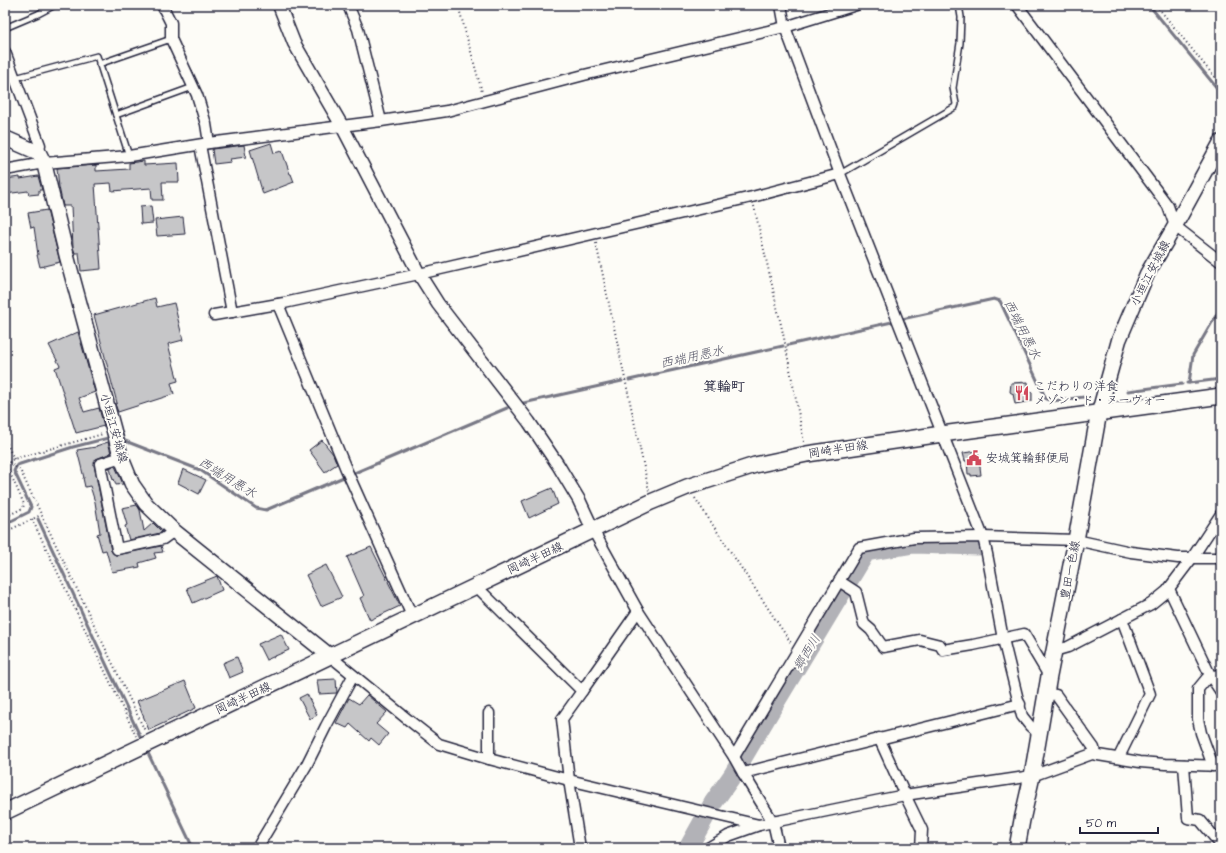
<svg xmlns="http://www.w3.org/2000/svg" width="1226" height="853" font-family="'Architects Daughter','Klee One',sans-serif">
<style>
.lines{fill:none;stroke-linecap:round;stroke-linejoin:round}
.stream{stroke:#787885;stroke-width:3}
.river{stroke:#b2b2b7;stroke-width:19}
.building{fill:#c6c6c8;stroke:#22223b}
.service-casing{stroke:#22223b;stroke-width:8}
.minor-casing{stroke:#22223b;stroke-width:13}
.tertiary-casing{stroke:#22223b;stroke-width:15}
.secondary-casing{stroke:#22223b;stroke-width:17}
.primary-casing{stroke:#22223b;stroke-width:18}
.path{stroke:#22223b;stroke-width:2;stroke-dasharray:1 3;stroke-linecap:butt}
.service{stroke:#fdfcf7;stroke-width:5}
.minor{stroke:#fdfcf7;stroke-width:10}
.tertiary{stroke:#fdfcf7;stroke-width:12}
.secondary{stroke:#fdfcf7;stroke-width:14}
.primary{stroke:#fdfcf7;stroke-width:15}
.labels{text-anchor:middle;stroke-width:4;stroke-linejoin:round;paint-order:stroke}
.street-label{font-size:12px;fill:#22223b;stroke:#fdfcf7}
.poi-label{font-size:12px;fill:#22223b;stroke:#fdfcf7;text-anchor:start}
.water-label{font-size:13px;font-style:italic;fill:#545466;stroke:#fdfcf7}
.quarter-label{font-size:14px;font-weight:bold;fill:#22223b;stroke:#fdfcf7}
</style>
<rect width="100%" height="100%" fill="#fdfcf7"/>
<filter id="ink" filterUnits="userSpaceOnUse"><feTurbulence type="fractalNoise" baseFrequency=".025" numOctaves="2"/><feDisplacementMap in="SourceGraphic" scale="8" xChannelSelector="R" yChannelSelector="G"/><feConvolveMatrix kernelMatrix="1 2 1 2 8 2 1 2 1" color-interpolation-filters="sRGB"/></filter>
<g filter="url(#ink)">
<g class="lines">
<g class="stream">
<polyline points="1149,5 1221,93"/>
<polyline points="902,319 994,299 1000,301 1046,399 1052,401 1084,397"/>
<polyline points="788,345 892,322"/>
<polyline points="629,380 783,346"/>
<polyline points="1187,383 1189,383 1193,355 1221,307"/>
<polyline points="1189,383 1221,379"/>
<polyline points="1128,391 1182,384"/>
<polyline points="519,404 622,381"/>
<polyline points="120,439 200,470 256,508 266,510 346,476"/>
<polyline points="352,474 507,408"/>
<polyline points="38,519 140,736"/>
<polyline points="5,524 29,512 31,507 14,471 17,465 73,447 112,437"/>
<polyline points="148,753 193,848"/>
</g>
<polyline class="river" points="688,848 713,803 732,776 754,739 777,700 866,552 914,544 978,546"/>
</g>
<g class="building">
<polygon points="271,143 274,153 282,151 290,174 291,174 294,182 263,194 250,150"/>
<polygon points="244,145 246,157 230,159 231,162 214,164 212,149"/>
<polygon points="144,161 144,165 178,163 179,182 162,182 163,200 152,200 151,188 112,191 111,183 95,184 101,269 81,271 79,253 75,253 73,247 71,206 63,206 59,187 57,168 96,165 96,171 129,169 129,163"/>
<polygon points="38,176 42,190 39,190 39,194 29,195 28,191 5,194 5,179 20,177 20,179"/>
<polygon points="151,206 153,223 141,224 140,207"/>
<polygon points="47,210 60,262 40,267 37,255 38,255 34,227 31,228 28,213"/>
<polygon points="183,217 185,234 157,236 155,220"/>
<polygon points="155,298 157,307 174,303 183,340 168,344 178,381 171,383 174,394 118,412 115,404 117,403 94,315"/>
<polygon points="78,332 95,392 79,398 84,412 99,408 104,426 76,433 55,368 60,366 49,345"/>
<polygon points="1028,382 1029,392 1032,392 1032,401 1015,404 1013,394 1010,392 1011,383"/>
<polygon points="322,440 333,454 337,464 325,472 309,450"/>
<polygon points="108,442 111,453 96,459 94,465 111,551 115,555 118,555 161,546 163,552 154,553 156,558 139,563 140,567 112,572 106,550 102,551 97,534 100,533 95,502 90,486 85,487 83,478 84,478 77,450 96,447 96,446"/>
<polygon points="978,451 981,475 971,476 971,474 968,474 967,461 965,461 963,453"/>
<polygon points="115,466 123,484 116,485 114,479 113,480 110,468 108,468"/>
<polygon points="183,469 206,480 199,494 178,483"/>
<polygon points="552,488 558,504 529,518 522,501"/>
<polygon points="137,505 140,510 144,531 153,523 162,532 160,533 129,540 125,526 127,525 122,508"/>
<polygon points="371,547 400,606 370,620 360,598 364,596 347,557"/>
<polygon points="326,565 342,597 321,606 306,575"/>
<polygon points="217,576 222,590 193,603 187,588"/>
<polygon points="281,634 289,650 266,660 258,644"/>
<polygon points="237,657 243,672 229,678 223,663"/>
<polygon points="336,679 337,693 319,694 317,680"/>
<polygon points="185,681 196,708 149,730 137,701"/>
<polygon points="307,694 317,715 310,719 299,698"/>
<polygon points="367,695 387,712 376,724 388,734 379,745 371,738 369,741 350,724 347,728 336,723 349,698 359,704"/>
</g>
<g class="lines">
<g class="service-casing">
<g id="service">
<polyline points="5,28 38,14 55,5"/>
<polyline points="99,64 171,39"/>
<polyline points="15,78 97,56 129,156"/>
<polyline points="116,115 193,87"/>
<polyline points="840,174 955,107 956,104 953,88 960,43 961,17 959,5"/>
</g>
</g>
<g class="minor-casing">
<g id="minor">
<polyline points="162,5 171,23 171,39 197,95 206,124 209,143"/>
<polyline points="348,5 358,29 381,121"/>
<polyline points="781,5 785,27 840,174 983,537 987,554 1003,639 1022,716 1030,726 1039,734"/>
<polyline points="1017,5 1168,206 1175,226 1221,262"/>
<polyline points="5,52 40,145 39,153"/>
<polyline points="200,145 232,312"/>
<polyline points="5,170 44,163 129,156 209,143 381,121 447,111 584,75 785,27 856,5"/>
<polyline points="278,304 346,469 412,616"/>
<polyline points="214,315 284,303 419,274 752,197 840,174"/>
<polyline points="121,457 100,464 117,549 163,539 174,531"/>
<polyline points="593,530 638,611 734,757 743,773 773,822 779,848"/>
<polyline points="839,581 856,592 864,624 871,630 883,647 920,640 940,645 943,650 973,645 1024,634 1049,676"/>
<polyline points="476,586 582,691 562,719 569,780 580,848"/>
<polyline points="1169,589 1211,677 1221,692"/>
<polyline points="1054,651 1068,647 1151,604 1167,591 1192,558 1221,514"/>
<polyline points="330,656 406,718 439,744 489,759 569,780 759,825"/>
<polyline points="582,691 638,611"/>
<polyline points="1046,694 1056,695 1094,748 1095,754"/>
<polyline points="489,713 489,759"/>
<polyline points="879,738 905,795 922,830 921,848"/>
<polyline points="734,757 859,548 914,538 983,537 1076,540 1131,552 1178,558 1221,558"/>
<polyline points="1119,757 1150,694 1122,619"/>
<polyline points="1184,765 1188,818 1200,820 1221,845"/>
<polyline points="1213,766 1201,733 1198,719 1198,689 1207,678 1221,674"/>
<polyline points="743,773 1020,704"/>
<polyline points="257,848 306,766 326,726 353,676"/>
<polyline points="708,848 728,836 759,825 773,822 905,795 1032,776 1092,754 1140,762 1165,764 1221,766"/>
</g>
</g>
<g class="tertiary-casing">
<polyline id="tertiary" points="279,5 294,43 342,126 419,274 438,304 529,422 558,465 579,500 593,530"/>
</g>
<g class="secondary-casing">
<g id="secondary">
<polyline points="5,138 39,153 44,163 67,257 121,457 132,484 146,504 174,531 330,656"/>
<polyline points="1099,412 1119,340 1147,274 1175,226 1221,142"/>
</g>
</g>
<g class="primary-casing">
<g id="primary">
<polyline points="5,812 476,586 651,502 687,487 755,465 807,454 942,434 1221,396"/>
<polyline points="1017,848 1022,820 1032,776 1049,676 1076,540 1099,412"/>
</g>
</g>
<g class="path">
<polyline points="458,5 482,92"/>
<polyline points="1156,5 1221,85"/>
<polyline points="754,206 784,338 804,442"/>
<polyline points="596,243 649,491"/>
<polyline points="5,440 14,459"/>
<polyline points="5,462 24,504 23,508 5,517"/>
<polyline points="9,462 20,470 145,731"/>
<polyline points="7,466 11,460 14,459 103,434"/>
<polyline points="695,498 791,643"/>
<polyline points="32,519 136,736"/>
<polyline points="5,532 41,515"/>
</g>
<use href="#service" class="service"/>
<use href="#minor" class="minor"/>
<use href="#tertiary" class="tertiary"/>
<use href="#secondary" class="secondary"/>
<use href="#primary" class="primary"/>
</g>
</g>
<defs>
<g id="restaurant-bare" transform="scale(1.2)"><path d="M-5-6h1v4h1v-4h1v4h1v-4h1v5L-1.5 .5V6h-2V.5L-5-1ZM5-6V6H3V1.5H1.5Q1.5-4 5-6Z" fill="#d1495b" stroke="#fdfcf7" stroke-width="2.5" paint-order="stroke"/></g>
<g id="civic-bare" transform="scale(1.2)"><path d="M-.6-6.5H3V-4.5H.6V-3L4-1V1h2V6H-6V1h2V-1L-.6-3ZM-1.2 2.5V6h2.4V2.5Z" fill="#d1495b" stroke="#fdfcf7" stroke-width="2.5" paint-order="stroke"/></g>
</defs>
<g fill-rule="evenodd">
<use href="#restaurant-bare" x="1022" y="393"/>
<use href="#civic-bare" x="974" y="458"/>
</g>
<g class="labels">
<g class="street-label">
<text transform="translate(1150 273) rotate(-63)" y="4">小垣江安城線</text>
<text transform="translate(114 428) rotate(74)" y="4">小垣江安城線</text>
<text transform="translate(838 449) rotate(-9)" y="4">岡崎半田線</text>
<text transform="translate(535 558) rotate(-25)" y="4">岡崎半田線</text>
<text transform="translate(1070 570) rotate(-79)" y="4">豊田一色線</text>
<text transform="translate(243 698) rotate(-25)" y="4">岡崎半田線</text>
</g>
<g class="poi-label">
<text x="1034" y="390">こだわりの洋食<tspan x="1034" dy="14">メゾン・ド・ヌーヴォー</tspan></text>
<text x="986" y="462">安城箕輪郵便局</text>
</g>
<g class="water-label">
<text transform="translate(1023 329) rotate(63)" y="5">西端用悪水</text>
<text transform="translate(692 356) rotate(-12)" y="5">西端用悪水</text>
<text transform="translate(228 477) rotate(32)" y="5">西端用悪水</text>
<text transform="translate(806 652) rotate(-59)" y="5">郷西川</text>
</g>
<g class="quarter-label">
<text x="724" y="391">箕輪町</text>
</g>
</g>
<rect width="1226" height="853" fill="none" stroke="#fdfcf7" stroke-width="20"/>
<rect x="10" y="10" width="1206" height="833" fill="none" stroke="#22223b" stroke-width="1.5" filter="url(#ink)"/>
<path d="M1080 827v6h78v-6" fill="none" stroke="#22223b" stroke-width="2"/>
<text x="1086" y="827" font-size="12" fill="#22223b" stroke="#fdfcf7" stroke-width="3" paint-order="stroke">50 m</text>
</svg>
